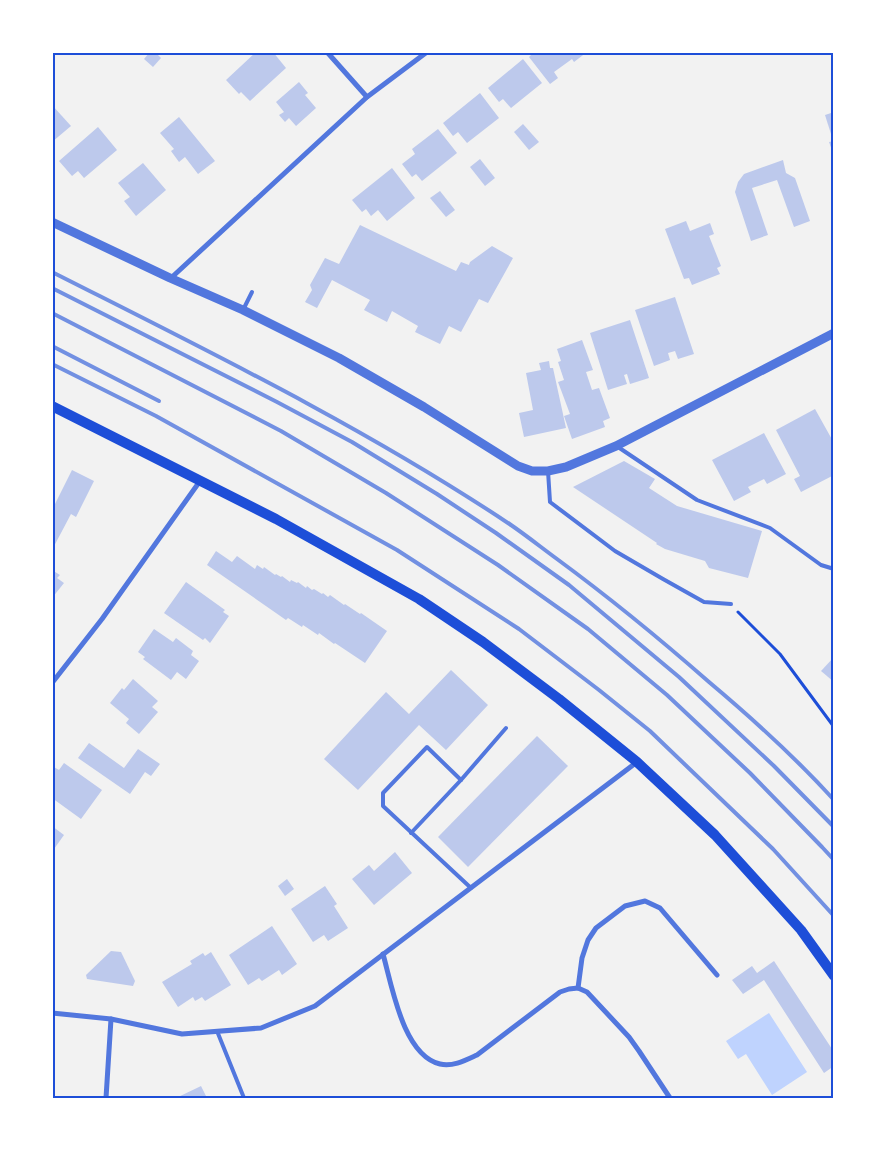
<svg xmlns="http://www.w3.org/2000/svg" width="886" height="1151" font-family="Figtree,sans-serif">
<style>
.water{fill:#bfd3fe}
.building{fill:#bdc9ec}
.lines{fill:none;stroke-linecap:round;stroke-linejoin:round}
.path{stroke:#1d4ed8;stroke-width:3}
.service{stroke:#5277de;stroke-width:4}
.minor{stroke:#5277de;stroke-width:5}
.tertiary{stroke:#5277de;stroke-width:9}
.secondary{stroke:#1d4ed8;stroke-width:10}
.rail{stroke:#7290e2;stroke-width:4}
.neatline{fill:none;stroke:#1d4ed8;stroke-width:2}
</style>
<rect width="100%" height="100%" fill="#f2f2f2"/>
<polygon class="water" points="769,1013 807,1072 772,1095 746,1054 738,1059 726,1041"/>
<g class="building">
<polygon points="150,52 155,52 161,58 153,67 144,59"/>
<polygon points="256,52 273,52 286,68 250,101 241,92 239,94 226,80"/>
<polygon points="534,52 587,52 574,62 572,59 554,72 558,78 550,84 529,57"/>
<polygon points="523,59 542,83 511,108 503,99 499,102 488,88"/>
<polygon points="299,82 308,93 305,95 316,108 296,126 289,118 285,122 279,115 284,112 276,102"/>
<polygon points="480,93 499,118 467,143 458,132 453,136 443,123"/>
<polygon points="52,105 71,126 52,142"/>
<polygon points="834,112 834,133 831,134 825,115"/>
<polygon points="179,117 215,161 198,174 185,157 179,162 171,151 174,149 160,133"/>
<polygon points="523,124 539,142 529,150 514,132"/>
<polygon points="98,127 117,150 84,178 78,171 72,176 59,161"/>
<polygon points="438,129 457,153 422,181 416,174 412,177 402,164 415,154 412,149"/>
<polygon points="834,141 834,153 833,153 829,142"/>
<polygon points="480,159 495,178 485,186 470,167"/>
<polygon points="783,160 786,173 795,178 810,221 794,227 777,180 752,188 768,235 751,241 735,192 738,182 744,174"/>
<polygon points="143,163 166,190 136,216 124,201 130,197 118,183"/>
<polygon points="392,168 415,198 387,221 378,210 371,216 366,209 362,212 352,200"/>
<polygon points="440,191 455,210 446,217 430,198"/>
<polygon points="686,221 690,231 710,223 714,234 709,236 721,266 717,268 720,274 692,285 689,278 684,279 665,229"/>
<polygon points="360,225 456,271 461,262 469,265 470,262 492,246 513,258 488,303 479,299 461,332 449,326 440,344 415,332 418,326 392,311 387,322 364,310 370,300 332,280 317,308 305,302 312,290 310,285 325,258 339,264"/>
<polygon points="675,297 694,354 678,359 675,351 668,353 670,360 654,366 635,310"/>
<polygon points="630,320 649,378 630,384 627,374 624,375 627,384 608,390 590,333"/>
<polygon points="582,340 593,370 586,372 592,390 599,388 610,418 603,421 605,427 572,439 564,416 570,414 558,382 564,380 558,362 561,361 557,349"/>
<polygon points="549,361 550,368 553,368 566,428 524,437 519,413 533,410 526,373 541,370 539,363"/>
<polygon points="815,409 834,443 834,475 801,492 794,479 800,476 776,430"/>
<polygon points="764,433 786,474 767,484 764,479 748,487 751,492 734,501 712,460"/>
<polygon points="624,461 655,479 649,488 677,506 762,531 748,578 709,568 705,561 665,549 656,544 657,543 573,487"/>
<polygon points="72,470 94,481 76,517 71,514 52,550 52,503 55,504"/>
<polygon points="216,551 232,562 237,556 255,569 257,565 263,569 264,567 275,575 276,574 281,577 282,576 290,582 291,580 297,583 298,582 306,588 307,586 312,590 314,589 322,594 323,593 328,597 330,595 344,605 345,604 360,614 361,613 387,631 365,663 335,643 334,644 319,633 318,635 303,625 302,627 288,618 286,620 207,565"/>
<polygon points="52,570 60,575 57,578 64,583 52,598"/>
<polygon points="186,582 225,610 223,612 229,616 210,643 205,638 203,640 164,613"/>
<polygon points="154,629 173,642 176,638 193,651 191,655 199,661 186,679 177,672 171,680 143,659 145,657 138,652"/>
<polygon points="834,657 834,682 821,671"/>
<polygon points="451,670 488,705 446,750 419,725 358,790 324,759 386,692 409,714"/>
<polygon points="133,679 158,701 152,707 158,712 139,734 126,723 129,719 110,703 122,688 124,690"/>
<polygon points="537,736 568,766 468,867 438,837"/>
<polygon points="89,743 124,768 138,749 160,764 151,776 145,772 130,794 78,758"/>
<polygon points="64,763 102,790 81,819 52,798 52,766 59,770"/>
<polygon points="52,826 64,835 54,849 52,848"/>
<polygon points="395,852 412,873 374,905 352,879 369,865 374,871"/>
<polygon points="287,879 294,889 285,896 278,886"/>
<polygon points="325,886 337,904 334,906 348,928 328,941 324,935 313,942 291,909"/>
<polygon points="272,926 297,964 282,975 279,970 262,981 259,978 248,985 229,955"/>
<polygon points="111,951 121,952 135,981 133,986 87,979 86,975"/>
<polygon points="211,952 231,985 205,1001 202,997 195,1001 193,997 178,1007 162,982 192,964 190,961 203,953 205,956"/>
<polygon points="774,961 834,1052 834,1066 824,1073 764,980 743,994 732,980 752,966 757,973"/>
<polygon points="201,1086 207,1098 176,1098 199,1087"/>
</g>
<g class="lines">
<polyline class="path" points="738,612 780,654 834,727"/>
<g class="service">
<polyline points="243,310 252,292"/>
<polyline points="618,447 697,500 770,528 821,565 834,569"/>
<polyline points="548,471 550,502 615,551 663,579 704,602 731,604"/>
<polyline points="461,780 427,747 383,793 383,806 471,888"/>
<polyline points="411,833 461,780 506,728"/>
<polyline points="217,1031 244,1098"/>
</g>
<g class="minor">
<polyline points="327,52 367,97"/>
<polyline points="171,278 367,97 427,52"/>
<polyline points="52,683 102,619 200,481"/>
<path d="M383 954C392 986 403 1055 440 1064 453 1067 466 1060 477 1055L560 992 569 989 578 988 582 958 588 940 596 928 625 906 645 901 660 908 717 975"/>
<polyline points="578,988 587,992 629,1037 639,1051 670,1098"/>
<polyline points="52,1013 111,1019 182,1034 261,1028 315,1006 637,762"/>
<polyline points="106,1098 111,1019"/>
</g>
<polyline class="tertiary" points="52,222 170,278 243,310 339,358 424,407 518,466 532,471 548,471 566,467 616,446 834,333"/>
<polyline class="secondary" points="52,406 276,519 419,599 483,642 559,699 637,762 715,835 801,930 834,976"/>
<g class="rail">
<path d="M52 272C208 351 366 428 511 525 527 536 542 548 557 559 610 598 660 639 709 682 753 719 795 757 834 800"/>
<polyline points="52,288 277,402 352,442 437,494 496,533 569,585 679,677 774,766 834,827"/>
<polyline points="52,313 281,431 386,493 498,565 588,629 667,695 750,773 822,847 834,860"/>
<polyline points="52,346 159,401"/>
<polyline points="52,364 156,416 397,550 519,629 599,690 650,731 773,849 834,916"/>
</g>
</g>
<rect width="886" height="1151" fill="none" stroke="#ffffff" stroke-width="108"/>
<rect x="54" y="54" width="778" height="1043" class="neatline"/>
</svg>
